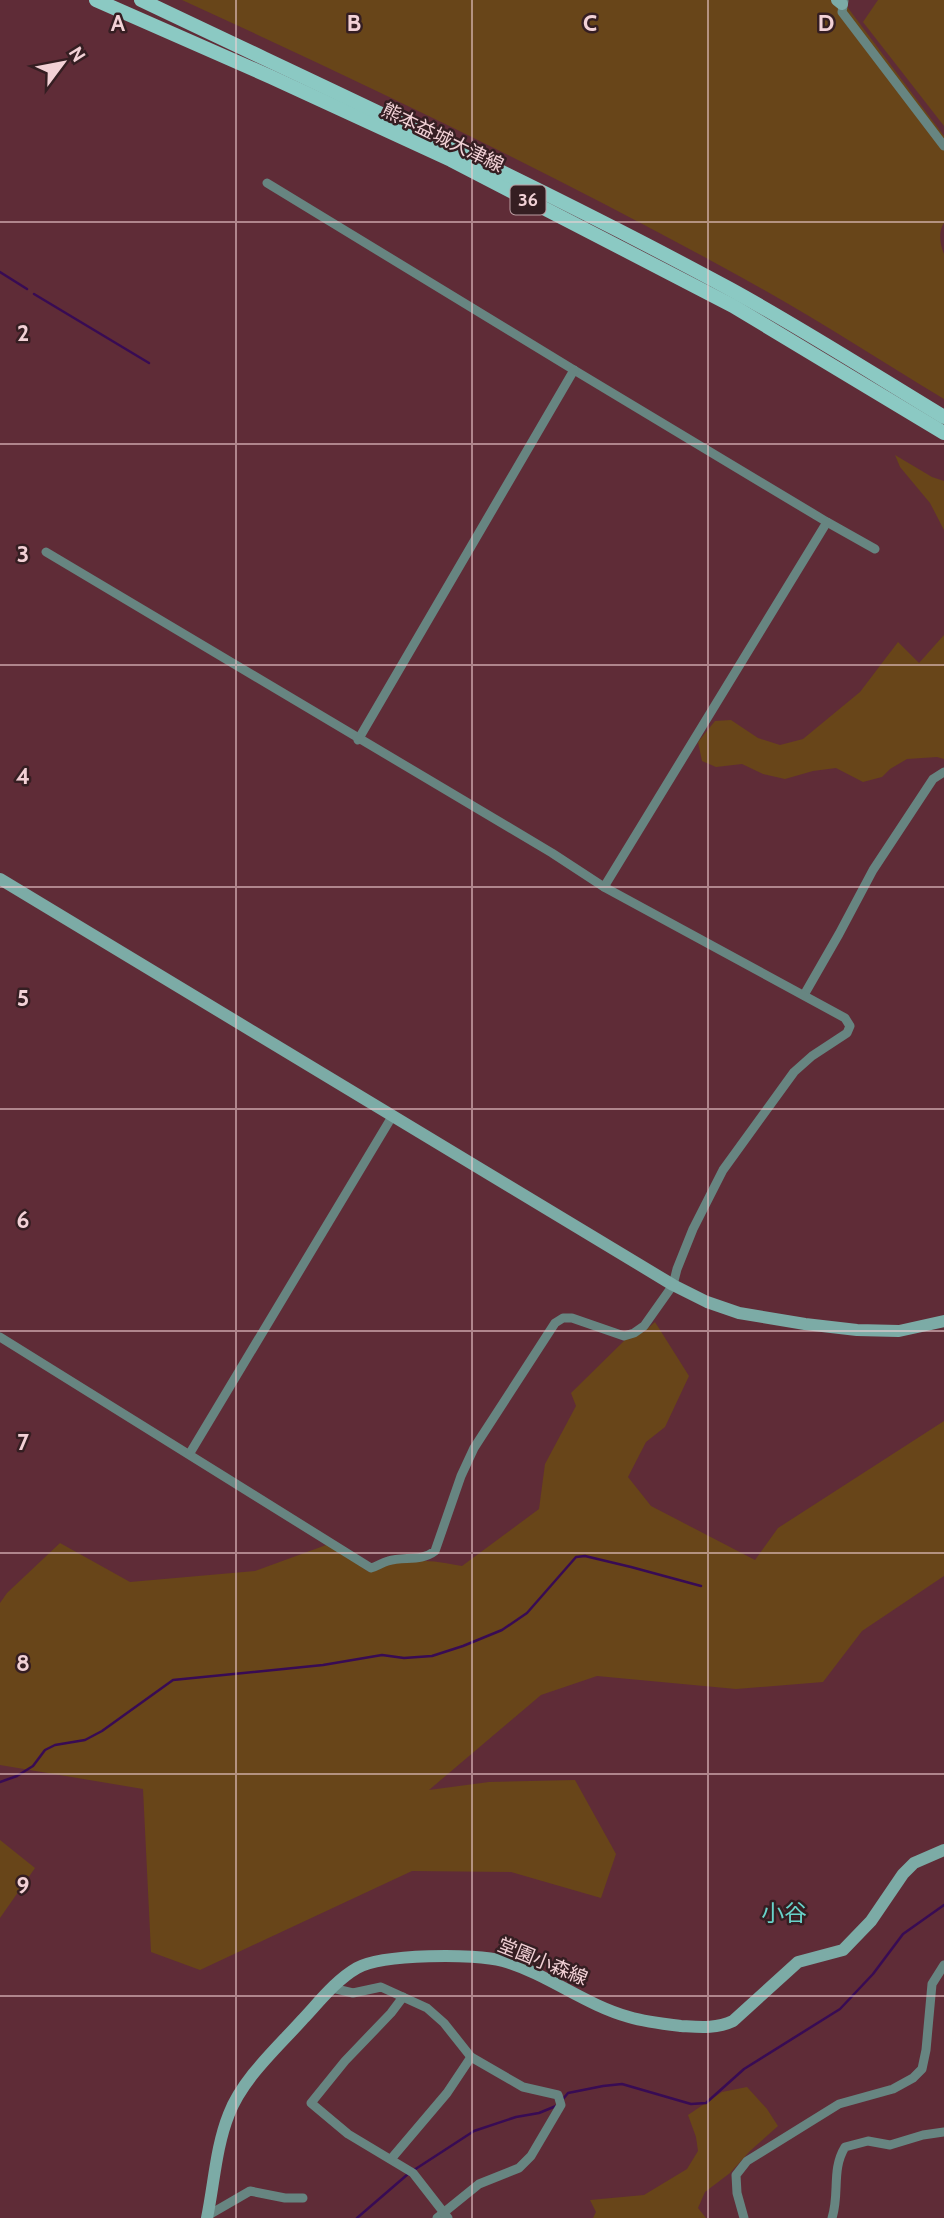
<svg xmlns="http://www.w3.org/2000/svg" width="944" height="2218" font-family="Cabin,'Noto Sans JP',sans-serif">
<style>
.green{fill:#684519}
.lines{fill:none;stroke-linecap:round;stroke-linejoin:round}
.stream{stroke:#380b54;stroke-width:2.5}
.street{stroke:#678581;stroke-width:9}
.secondary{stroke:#7caba6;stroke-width:12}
.primary{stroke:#8bc9c3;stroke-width:14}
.grid{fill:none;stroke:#f2d1d6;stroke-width:2;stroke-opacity:0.55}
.labels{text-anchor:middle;stroke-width:5;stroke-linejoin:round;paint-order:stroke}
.shield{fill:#351e22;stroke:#b99ba0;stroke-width:2}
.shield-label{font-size:18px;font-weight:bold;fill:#f2d1d6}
.street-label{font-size:19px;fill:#f2d1d6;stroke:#351e22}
.quarter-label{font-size:23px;fill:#68d3ca;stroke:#351e22}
.grid-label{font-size:23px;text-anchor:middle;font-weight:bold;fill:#f2d1d6;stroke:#351e22;stroke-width:5;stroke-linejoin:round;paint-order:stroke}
</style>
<rect width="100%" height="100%" fill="#5f2c37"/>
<g class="green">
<path d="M182 0H842L944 136V223C938 231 940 245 944 254V399C876 358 809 314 739 276 558 176 370 86 182 0Z"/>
<polygon points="878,0 944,0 944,126 863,22"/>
<polygon points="895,455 932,477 944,481 944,530 930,503 900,467"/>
<polygon points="944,635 944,759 937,757 907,759 890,769 882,777 863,782 836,768 813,771 785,779 763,774 742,764 716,767 702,761 698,742 715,721 731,720 758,738 780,745 803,739 860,692 898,642 919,663"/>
<path d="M655 1322 689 1376 665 1427 646 1442 628 1477 651 1506 755 1560 778 1528 944 1421V1576L862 1631 823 1682 736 1689 597 1676 541 1695 429 1790 489 1782 575 1780 616 1854 601 1898 511 1872 412 1871 200 1970 151 1952 143 1789 0 1765V1603L7 1593 60 1543 130 1582 255 1571 329 1544 369 1572C403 1557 427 1559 462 1566L539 1509 545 1464 576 1406 571 1393 626 1339 644 1332Z"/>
<polygon points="0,1840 35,1868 0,1918"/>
<polygon points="747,2087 767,2109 778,2126 750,2151 730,2173 705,2192 698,2208 706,2218 593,2218 596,2212 590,2200 644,2195 687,2169 698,2151 696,2137 688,2115 722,2092"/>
</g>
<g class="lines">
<g class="stream">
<polyline points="0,272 27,289"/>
<polyline points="34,294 149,363"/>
<polyline points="0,1782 17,1776 33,1766 45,1750 55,1745 85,1740 102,1731 173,1680 323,1665 382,1655 404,1658 432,1656 463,1646 502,1630 527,1613 576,1557 585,1556 631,1567 701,1586"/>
<polyline points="563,2099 568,2093 603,2086 622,2084 691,2104 706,2103 744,2069 840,2009 873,1974 903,1934 944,1905"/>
<polyline points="414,2170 474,2131 516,2117 539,2113 556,2106"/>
<polyline points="357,2218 408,2174"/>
</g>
<g class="street">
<polyline points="844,1 842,12 944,146"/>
<polyline points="267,183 574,370 827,522 875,549"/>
<polyline points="358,740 574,370"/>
<polyline points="604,887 827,522"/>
<polyline points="804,995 839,934 873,870 933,779 944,772"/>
<path d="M0 1337 371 1568C378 1566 381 1563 388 1561 404 1556 421 1562 435 1551L461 1476 474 1448 555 1323 563 1318H572L624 1336 634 1333 644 1326 673 1285 677 1269 693 1229 723 1170 794 1072 812 1056 847 1033 850 1026 845 1018 604 887 552 853 46 552"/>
<polyline points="190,1453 393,1115"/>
<polyline points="332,1988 353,1993 381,1987 427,2008 444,2023 471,2057 523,2087 558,2095 561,2105 531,2156 519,2168 479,2184 437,2218"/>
<polyline points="403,1997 391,2013 345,2061 311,2103 348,2134 413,2173 448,2218"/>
<polyline points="391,2159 447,2093 471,2057"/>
<polyline points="207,2216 250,2191 285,2198 303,2198"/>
<polyline points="744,2218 737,2193 736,2175 747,2161 839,2104 893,2089 913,2078 922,2069 926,2050 932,1984 944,1965"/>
<path d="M832 2218C840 2193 831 2170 845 2147L868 2141 890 2145 923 2135 944 2132"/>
</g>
<g class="secondary">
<polyline points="837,0 842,4"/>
<polyline points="0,879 673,1285 707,1302 739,1313 805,1324 857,1330 899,1331 944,1321"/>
<path d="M207 2218C214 2184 216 2146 229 2114 243 2078 277 2048 303 2019 319 2002 336 1980 357 1968 382 1954 475 1953 503 1961 548 1974 585 2005 629 2017 646 2022 664 2024 681 2026 699 2027 716 2029 733 2021L798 1962 843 1950 871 1921 903 1874 914 1863 944 1850"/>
</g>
<g class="primary">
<polyline points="96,0 271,77 451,160 733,306 944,433"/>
<path d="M141 0C338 94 538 185 730 289 803 329 873 374 944 417"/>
</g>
</g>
<path class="grid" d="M236 0V2218M472 0V2218M708 0V2218M0 222H944M0 444H944M0 665H944M0 887H944M0 1109H944M0 1331H944M0 1553H944M0 1774H944M0 1996H944"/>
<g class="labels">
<rect class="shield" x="510.5" y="185.5" width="35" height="29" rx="5"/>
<g class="shield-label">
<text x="528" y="206">36</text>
</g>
<g class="street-label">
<text transform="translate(443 137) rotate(26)" y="7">熊本益城大津線</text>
<text transform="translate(543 1961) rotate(22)" y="7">堂園小森線</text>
</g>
<g class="quarter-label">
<text x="784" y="1921">小谷</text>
</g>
</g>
<g class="grid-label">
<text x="118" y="31">A</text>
<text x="354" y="31">B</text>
<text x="590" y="31">C</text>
<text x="826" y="31">D</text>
<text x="23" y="341">2</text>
<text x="23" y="562">3</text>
<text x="23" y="784">4</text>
<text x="23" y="1006">5</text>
<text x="23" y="1228">6</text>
<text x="23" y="1450">7</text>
<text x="23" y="1671">8</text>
<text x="23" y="1893">9</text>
</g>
<g transform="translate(63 63) rotate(58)" stroke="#351e22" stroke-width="5" paint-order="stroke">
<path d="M0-5L12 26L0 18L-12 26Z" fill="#f2d1d6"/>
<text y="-10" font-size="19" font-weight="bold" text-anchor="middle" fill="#f2d1d6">N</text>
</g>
</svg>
